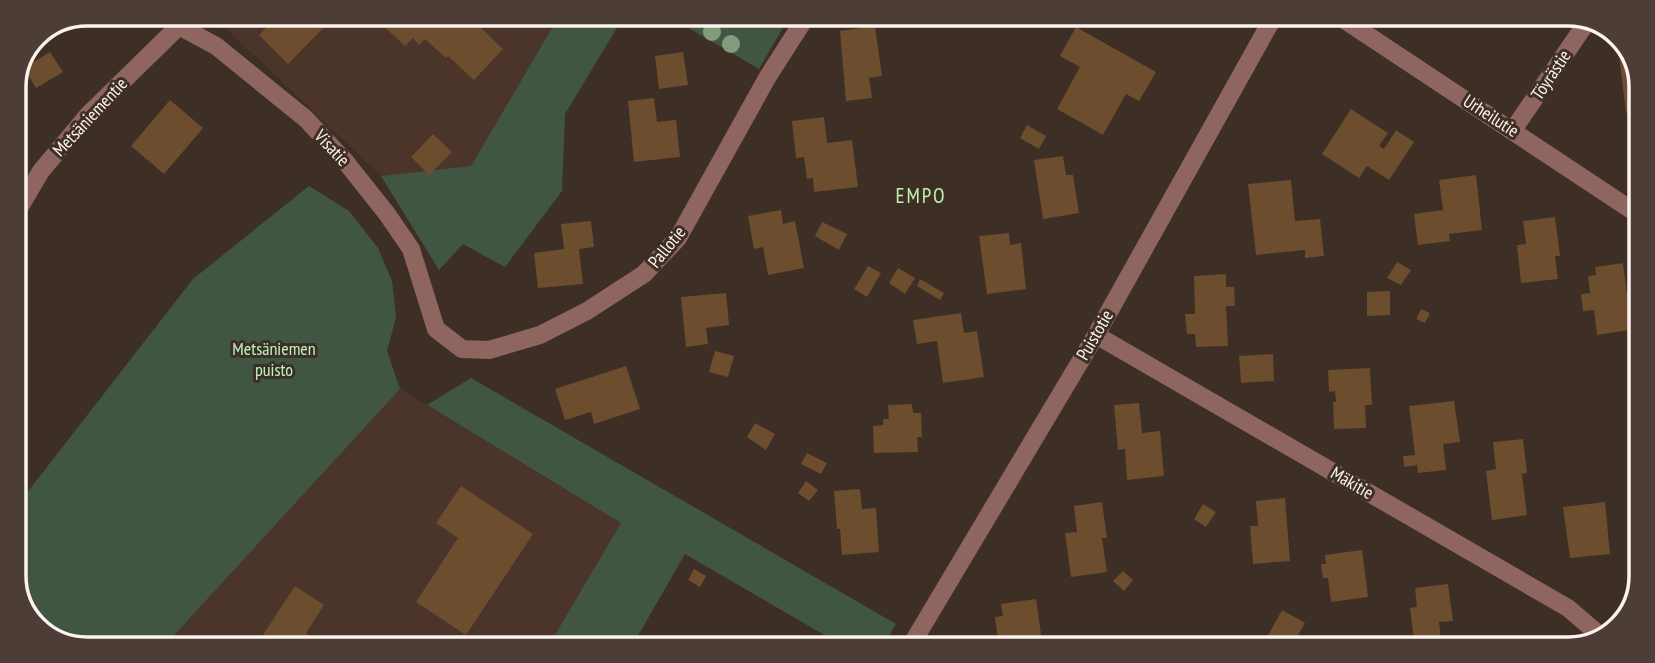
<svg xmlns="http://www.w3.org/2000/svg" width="1655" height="663" font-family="'PT Sans Narrow',sans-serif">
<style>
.built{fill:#4b352a}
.green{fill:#405643}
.building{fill:#6c4d2d}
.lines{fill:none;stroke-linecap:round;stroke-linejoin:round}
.minor{stroke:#8f655f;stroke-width:18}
.tree{fill:#829b7b}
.labels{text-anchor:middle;stroke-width:6;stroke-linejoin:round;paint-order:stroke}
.street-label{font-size:18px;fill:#fdf2ed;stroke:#3d2e26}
.park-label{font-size:18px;fill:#baf5c1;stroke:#3d2e26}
.quarter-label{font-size:21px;letter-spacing:2px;fill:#bfefae;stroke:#3d2e26}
.rim{fill:none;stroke:#fdf2ed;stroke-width:3.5}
</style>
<rect width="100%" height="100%" fill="#3d2e26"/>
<g class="built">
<polygon points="211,14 559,16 471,166 381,176"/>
<polygon points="400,389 621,523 549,645 166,644"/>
</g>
<g class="green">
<polygon points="559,16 624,16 565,114 562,191 505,267 463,244 439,270 381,176 471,166"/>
<polygon points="668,16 789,17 759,69"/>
<polygon points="309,186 349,211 378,248 392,281 396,317 387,351 400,389 166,644 60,644 29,620 14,581 14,500 19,503 193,279"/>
<polygon points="471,378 896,624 883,647 843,646 685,554 632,646 549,645 621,523 427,405"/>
</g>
<g class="building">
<polygon points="279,15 331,15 334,17 288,64 259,35"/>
<polygon points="388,15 480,15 483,19 478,25 503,49 474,80 448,56 446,58 425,39 419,45 413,38 405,46 380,23"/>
<polygon points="875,26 882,76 869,78 872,98 846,101 840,31"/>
<polygon points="1076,27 1156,72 1139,101 1126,94 1103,135 1057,109 1080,67 1060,56"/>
<polygon points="1627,45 1641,82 1641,111 1626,113 1618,46"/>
<polygon points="50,52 63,72 36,88 24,68"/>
<polygon points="683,52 688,85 659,89 655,56"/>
<polygon points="654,98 657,122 676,120 680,157 634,162 628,101"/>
<polygon points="170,100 203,128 164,174 131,146"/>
<polygon points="1351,109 1388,133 1379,146 1384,149 1396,130 1414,142 1389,180 1367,166 1359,178 1322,154"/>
<polygon points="824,117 827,143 852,140 858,187 814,192 813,178 807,179 804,157 796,158 792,121"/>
<polygon points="1027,125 1046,136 1039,149 1020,138"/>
<polygon points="433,134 452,152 429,175 411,157"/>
<polygon points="1063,156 1066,175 1073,175 1079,213 1043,219 1034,160"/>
<polygon points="1476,175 1482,230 1449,234 1450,241 1418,245 1414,214 1443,210 1439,180"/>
<polygon points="1291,180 1295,221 1320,219 1324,256 1305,258 1305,250 1256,255 1248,184"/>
<polygon points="781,210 783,224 795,221 804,268 768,275 763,247 754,249 748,216"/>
<polygon points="1555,217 1560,256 1555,256 1558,279 1521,283 1517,245 1526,244 1523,221"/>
<polygon points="591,221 594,247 579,249 583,284 538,288 534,253 564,249 561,224"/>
<polygon points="822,222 847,234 839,250 815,236"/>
<polygon points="1009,233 1010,245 1021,243 1026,289 987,294 979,236"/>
<polygon points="1397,262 1411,270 1401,285 1387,278"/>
<polygon points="1623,263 1627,294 1632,294 1635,311 1628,312 1630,330 1597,335 1594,310 1583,311 1581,294 1590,293 1588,276 1596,275 1595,267"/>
<polygon points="868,266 881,273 867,297 854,289"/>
<polygon points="898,268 915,278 905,294 889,283"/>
<polygon points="1226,274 1226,287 1234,287 1235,306 1226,306 1228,346 1196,347 1195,334 1187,334 1185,314 1195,314 1194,276"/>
<polygon points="920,279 944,293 940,300 917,286"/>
<polygon points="1390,291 1390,315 1367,316 1367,292"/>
<polygon points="726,293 729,325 706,328 708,344 686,347 681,297"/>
<polygon points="1421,309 1430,313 1425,323 1416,319"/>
<polygon points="961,313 964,333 977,331 984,377 943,383 937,341 917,344 913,320"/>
<polygon points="715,351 734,356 728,377 709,372"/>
<polygon points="1273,354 1274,381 1241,383 1239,356"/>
<polygon points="626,366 640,409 594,424 591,412 565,420 555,389"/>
<polygon points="1370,368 1372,405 1365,405 1366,428 1334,429 1333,402 1336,402 1335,391 1329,392 1328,370"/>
<polygon points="1454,401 1460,442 1443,444 1446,470 1418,473 1417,465 1404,467 1403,456 1415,455 1409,406"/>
<polygon points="1139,403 1142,433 1160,431 1164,476 1127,480 1125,449 1118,450 1114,405"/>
<polygon points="912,404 913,413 921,413 922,437 917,437 918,452 874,453 873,426 883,425 883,419 889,419 888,405"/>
<polygon points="755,423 775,434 766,450 747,437"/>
<polygon points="1523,439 1527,473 1522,474 1527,515 1492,520 1486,471 1496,469 1493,442"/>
<polygon points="807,453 827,463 821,474 801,464"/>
<polygon points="806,481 818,490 809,501 798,493"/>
<polygon points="461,486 533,534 466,635 416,602 458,538 436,523"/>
<polygon points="860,489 862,509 876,508 879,552 842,555 840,529 837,529 834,491"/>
<polygon points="1285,498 1290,561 1253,564 1250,526 1258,526 1256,501"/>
<polygon points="1102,502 1107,538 1102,538 1107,572 1071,577 1065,533 1077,532 1074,506"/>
<polygon points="1605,502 1610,554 1570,558 1563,507"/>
<polygon points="1203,504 1216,512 1206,527 1194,519"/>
<polygon points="1362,550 1368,597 1331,602 1328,578 1323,578 1321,564 1326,564 1325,555"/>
<polygon points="694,569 706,576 700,587 688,580"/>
<polygon points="1123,571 1133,580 1124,591 1113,581"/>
<polygon points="1448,584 1453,621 1439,622 1442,649 1415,648 1410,608 1417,607 1415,588"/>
<polygon points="295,586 324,605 306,633 322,645 257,644"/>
<polygon points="1036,599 1042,641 1020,644 1020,647 999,647 995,617 1003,616 1001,604"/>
<polygon points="1282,610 1305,623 1291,648 1277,648 1265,641"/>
<polygon points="1521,637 1522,649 1490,649 1489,640"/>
</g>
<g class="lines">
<g class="minor">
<polyline points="168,14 179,26 216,46 306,119 345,161 387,214 411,249 436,329 462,349 489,350 540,335 587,311 644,274 678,238 767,78 806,17"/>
<polyline points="1343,19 1639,215"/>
<polyline points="1513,130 1589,19"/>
<polyline points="14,217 41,171 88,115 179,26"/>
<polyline points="1096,335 1568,608 1603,638"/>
<polyline points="910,647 1096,335 1273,18"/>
</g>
</g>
<g class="tree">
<circle cx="712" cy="32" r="9"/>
<circle cx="731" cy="44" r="9"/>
</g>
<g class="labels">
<g class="street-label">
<text transform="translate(1551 75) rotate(-56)" y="6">Töyrästie</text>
<text transform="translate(1491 116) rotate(33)" y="6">Urheilutie</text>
<text transform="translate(90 117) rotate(-47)" y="6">Metsäniementie</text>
<text transform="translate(332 148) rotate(47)" y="6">Visatie</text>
<text transform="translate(667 247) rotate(-51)" y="6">Pallotie</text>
<text transform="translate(1095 335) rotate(-60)" y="6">Puistotie</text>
<text transform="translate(1352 483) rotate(30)" y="6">Mäkitie</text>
</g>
<g class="park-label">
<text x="274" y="355">Metsäniemen<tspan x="274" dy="21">puisto</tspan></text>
</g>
<g class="quarter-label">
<text x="921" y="203">EMPO</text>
</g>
</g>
<path d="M0 0H1655V663H0ZM87 26H1568A61 61 0 0 1 1629 87V576A61 61 0 0 1 1568 637H87A61 61 0 0 1 26 576V87A61 61 0 0 1 87 26Z" fill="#4c3e36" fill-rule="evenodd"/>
<path class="rim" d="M87 26H1568A61 61 0 0 1 1629 87V576A61 61 0 0 1 1568 637H87A61 61 0 0 1 26 576V87A61 61 0 0 1 87 26Z"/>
</svg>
